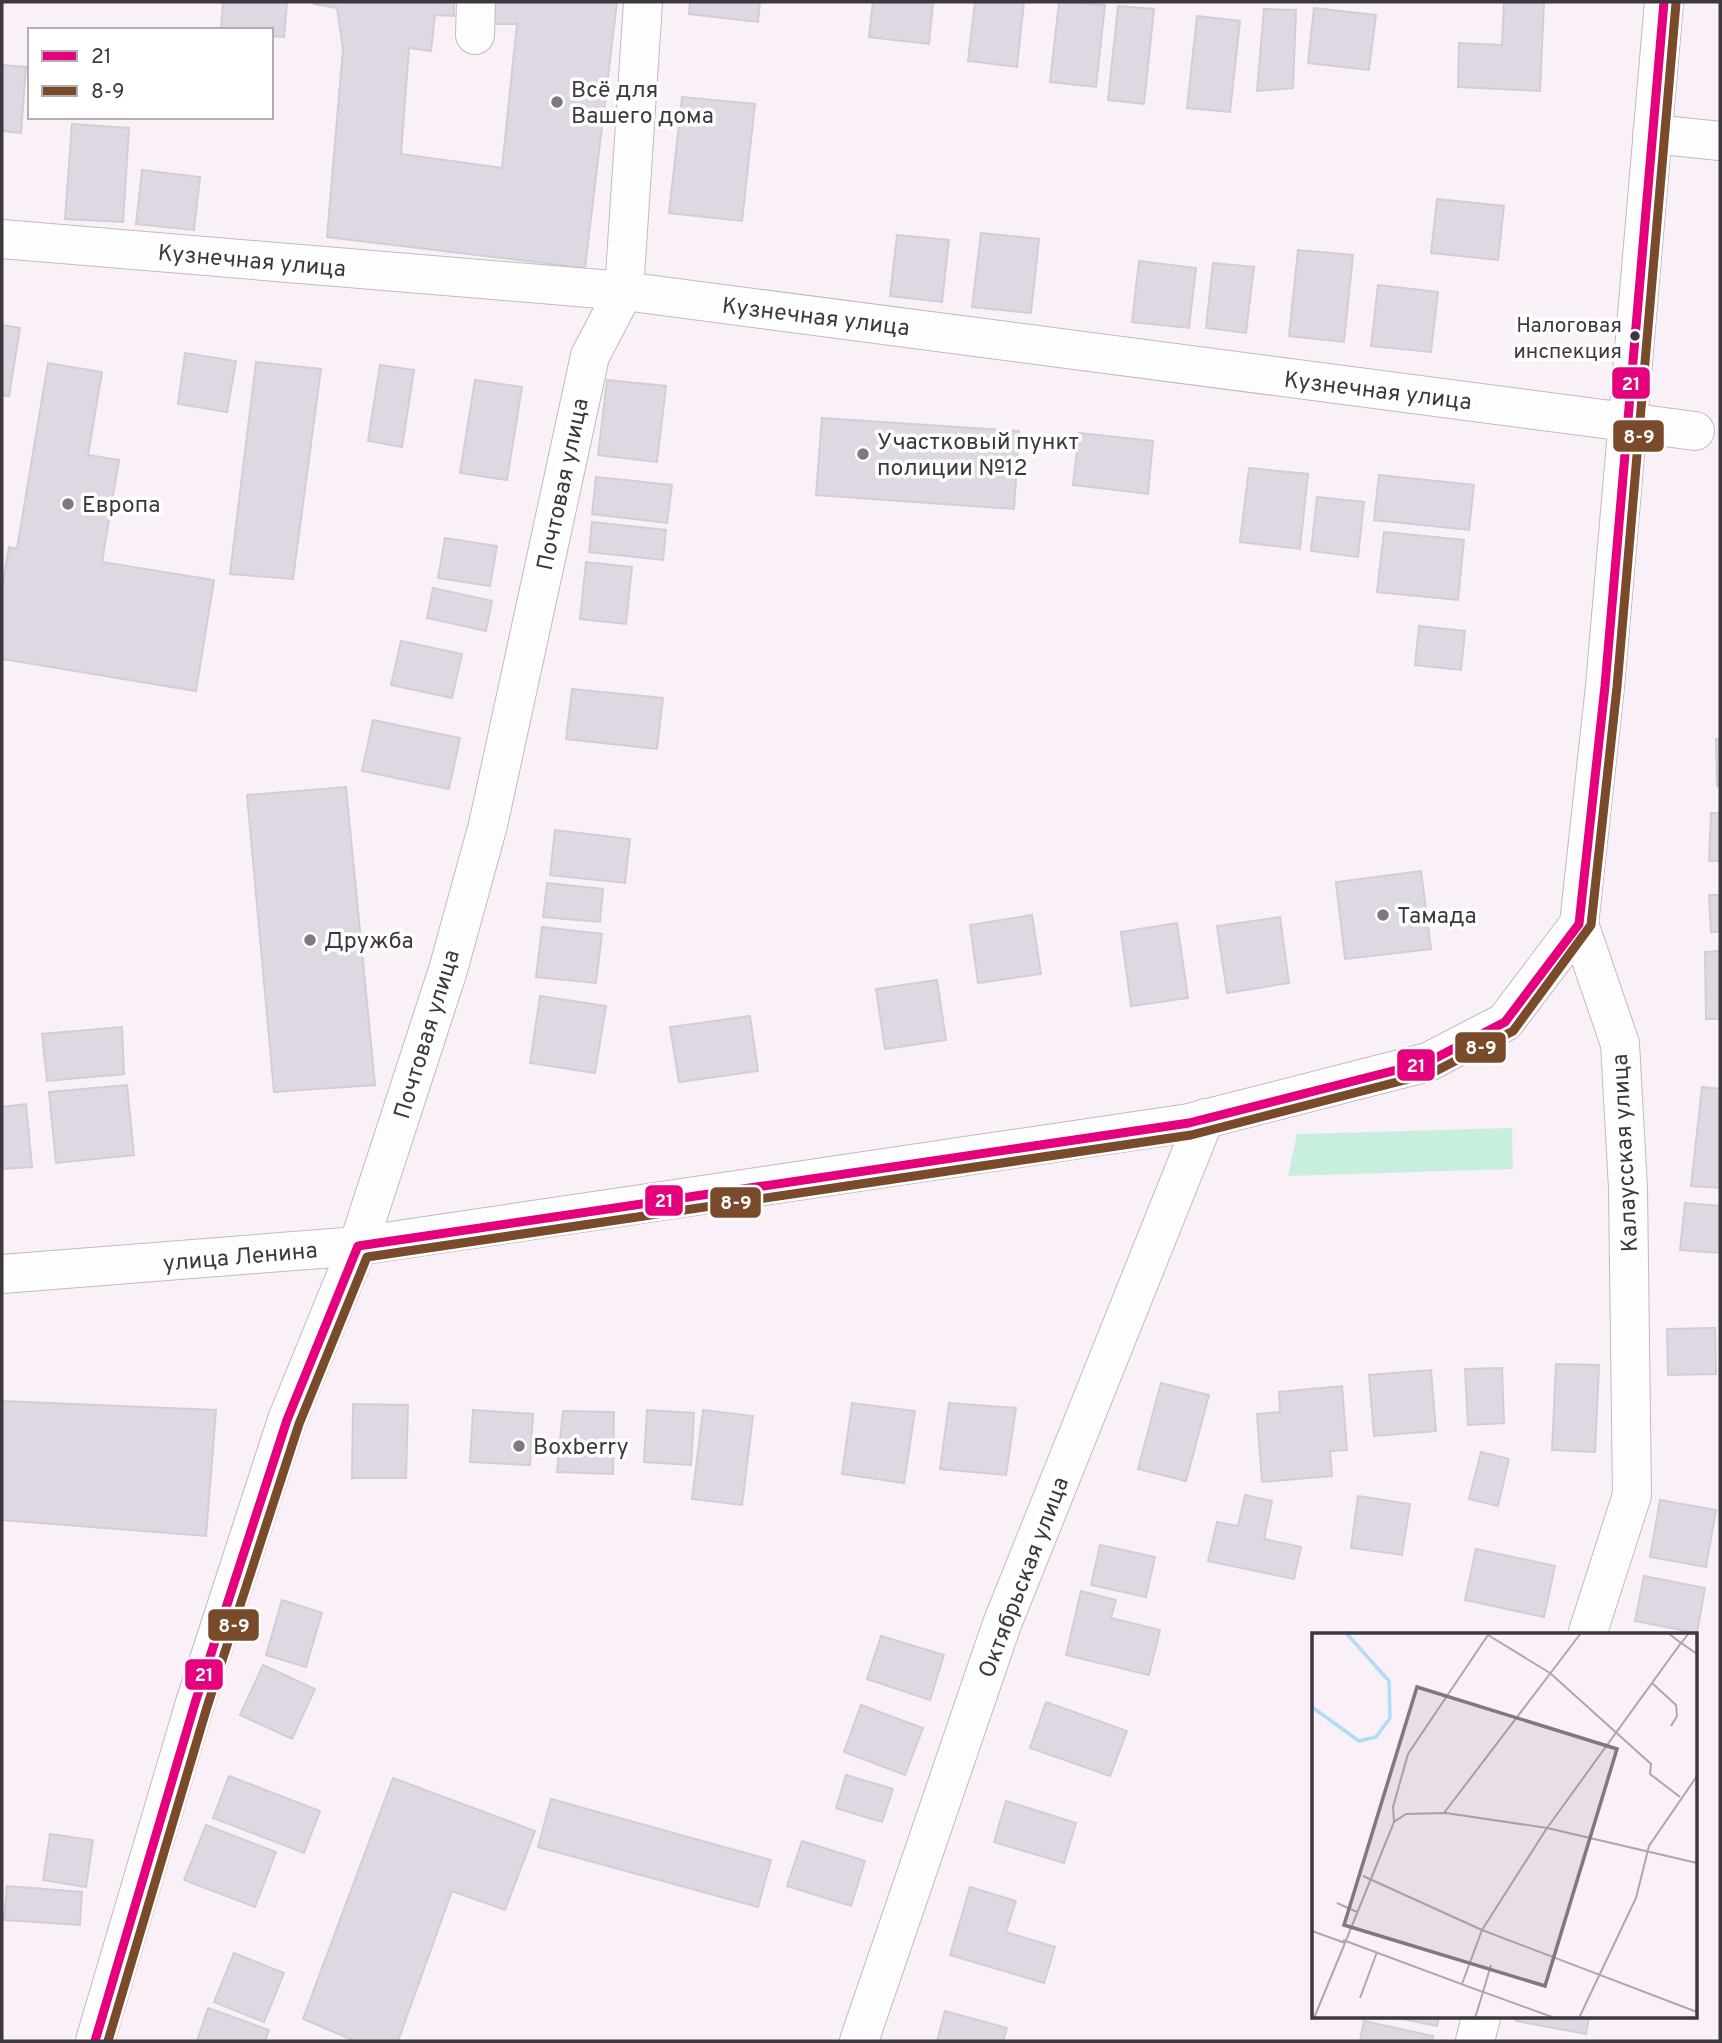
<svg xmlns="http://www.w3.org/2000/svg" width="1722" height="2043" font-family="Overpass,sans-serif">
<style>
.green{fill:#c8efde}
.building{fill:#ddd8e1;stroke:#d3ced6;stroke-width:2}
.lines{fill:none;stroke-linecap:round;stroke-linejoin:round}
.minor-casing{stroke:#c2bac0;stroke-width:40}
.major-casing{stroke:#c2bac0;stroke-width:40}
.minor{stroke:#fefdfe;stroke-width:38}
.major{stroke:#fefdfe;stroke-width:38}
.bus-1-casing{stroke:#fff;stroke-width:14}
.bus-2-casing{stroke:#fff;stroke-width:14}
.bus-1{stroke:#e5007d;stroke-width:9}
.bus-2{stroke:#7a4b2a;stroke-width:9}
.poi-dot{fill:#807880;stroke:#fff;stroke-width:2.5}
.bus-dot{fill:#3f373f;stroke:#fff;stroke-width:2.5}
.labels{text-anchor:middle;stroke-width:7;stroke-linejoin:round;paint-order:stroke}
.bus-label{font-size:21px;fill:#3f373f;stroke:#fff;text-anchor:end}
.poi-label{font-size:23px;fill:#3f373f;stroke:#fff;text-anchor:start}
.street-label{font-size:23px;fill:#3f373f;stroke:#fff}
.inset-river{fill:none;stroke:#b0dcf7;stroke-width:3.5}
.inset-road{fill:none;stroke:#afa6ae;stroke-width:2}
.view{fill:#807880;fill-opacity:0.15;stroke:#807880;stroke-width:3.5}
.inset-edge{fill:none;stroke:#3f373f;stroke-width:3.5}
.line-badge{stroke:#fff;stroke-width:2.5}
.badge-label{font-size:19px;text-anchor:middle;font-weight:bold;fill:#fff}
</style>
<rect width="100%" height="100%" fill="#faf0f8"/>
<polygon class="green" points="1512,1128 1513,1169 1288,1176 1297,1134"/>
<g class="building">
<polygon points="223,2 287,2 284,37 271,36 271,30 221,30"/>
<polygon points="314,2 454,2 454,16 435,15 431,51 409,48 401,154 502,168 517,24 487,24 488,2 617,2 585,268 327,237 343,49 337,8 314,4"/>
<polygon points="690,2 760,2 758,22 689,14"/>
<polygon points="873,2 933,2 929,44 869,37"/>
<polygon points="975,2 1024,2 1017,67 968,61"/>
<polygon points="1059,2 1105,5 1096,87 1050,82"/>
<polygon points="1504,2 1544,2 1540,91 1458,87 1459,43 1502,45"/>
<polygon points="1118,6 1154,9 1144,104 1108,100"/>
<polygon points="1314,8 1376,15 1369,70 1308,63"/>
<polygon points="1264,9 1296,10 1293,88 1257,91"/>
<polygon points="1197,16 1240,21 1230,112 1187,108"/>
<polygon points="2,65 26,67 21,133 2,131"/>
<polygon points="682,97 755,104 742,221 669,213"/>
<polygon points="72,124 129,128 123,222 65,219"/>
<polygon points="142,170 200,177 194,230 136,224"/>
<polygon points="1437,199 1504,206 1498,260 1431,253"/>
<polygon points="981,233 1039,239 1031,313 972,307"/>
<polygon points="897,235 949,240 942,302 890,296"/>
<polygon points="1298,250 1353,255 1344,342 1289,336"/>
<polygon points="1139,261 1196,268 1189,328 1132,322"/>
<polygon points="1213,263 1254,267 1246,333 1206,328"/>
<polygon points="1378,285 1438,292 1431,352 1371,346"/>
<polygon points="2,325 20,328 9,396 2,395"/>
<polygon points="185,353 236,361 227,412 178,404"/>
<polygon points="256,362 321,369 293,579 230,574"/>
<polygon points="48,363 102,372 88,455 119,460 102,562 214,580 196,691 2,659 2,588 9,547 17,549"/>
<polygon points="380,365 414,370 402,447 368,441"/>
<polygon points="475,380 522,387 507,480 460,473"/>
<polygon points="607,380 666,386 657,462 598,455"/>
<polygon points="822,418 1019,431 1014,509 816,495"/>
<polygon points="1079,433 1153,441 1148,494 1073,485"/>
<polygon points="1249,468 1308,474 1300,549 1240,542"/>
<polygon points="1379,475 1474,485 1469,530 1374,520"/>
<polygon points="596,477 672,485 667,523 592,514"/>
<polygon points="1317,497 1364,502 1358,557 1311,551"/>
<polygon points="592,522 666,530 663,560 589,552"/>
<polygon points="1384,532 1464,540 1458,600 1377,592"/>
<polygon points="445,538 497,546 490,586 438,578"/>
<polygon points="586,562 632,567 626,624 580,619"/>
<polygon points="433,588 492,601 486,631 427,618"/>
<polygon points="1419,626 1465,631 1461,670 1415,665"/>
<polygon points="401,641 462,654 452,698 391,685"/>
<polygon points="572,689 663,698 657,749 566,739"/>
<polygon points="373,720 460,738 449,789 362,771"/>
<polygon points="1716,739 1720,739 1720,786 1717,786"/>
<polygon points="346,787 375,1085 274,1092 247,795"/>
<polygon points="1711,813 1720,813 1720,861 1709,861"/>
<polygon points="555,830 630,839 625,883 550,875"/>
<polygon points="1421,871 1431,949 1345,959 1336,882"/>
<polygon points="547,883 603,889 600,922 543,917"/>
<polygon points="1709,895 1720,895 1720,932 1711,932"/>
<polygon points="1032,915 1041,974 978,983 970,925"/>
<polygon points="1280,917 1289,983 1227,993 1217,926"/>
<polygon points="1177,923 1188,998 1131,1006 1121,932"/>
<polygon points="542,927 602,934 596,983 536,977"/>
<polygon points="1720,951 1720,1019 1706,1019 1705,952"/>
<polygon points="937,980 946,1040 885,1049 876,989"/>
<polygon points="540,996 606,1006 595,1073 530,1063"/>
<polygon points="750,1016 758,1071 679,1082 670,1027"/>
<polygon points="122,1027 124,1074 47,1081 42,1034"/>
<polygon points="127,1085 134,1155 56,1163 49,1092"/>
<polygon points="1702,1087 1720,1089 1720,1188 1691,1186"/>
<polygon points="26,1104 32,1167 2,1169 2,1107"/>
<polygon points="1685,1203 1720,1206 1720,1253 1680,1250"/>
<polygon points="1715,1328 1716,1374 1668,1375 1667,1329"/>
<polygon points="1556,1364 1599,1365 1595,1452 1552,1450"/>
<polygon points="1502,1368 1504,1423 1468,1425 1465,1369"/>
<polygon points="1431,1370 1436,1431 1374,1436 1369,1375"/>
<polygon points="1161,1383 1209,1395 1186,1481 1138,1469"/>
<polygon points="1342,1386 1347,1450 1330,1451 1332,1476 1262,1482 1257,1414 1280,1412 1279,1392"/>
<polygon points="2,1401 216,1410 206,1536 2,1520"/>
<polygon points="852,1403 915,1411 904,1483 842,1474"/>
<polygon points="949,1403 1016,1408 1006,1475 940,1469"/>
<polygon points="353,1404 408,1405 406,1478 352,1478"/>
<polygon points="473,1410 533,1414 530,1465 470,1462"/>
<polygon points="647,1410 694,1413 691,1465 644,1462"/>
<polygon points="703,1410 753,1416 742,1505 692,1499"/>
<polygon points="563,1411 614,1412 613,1474 557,1472"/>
<polygon points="1481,1452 1509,1459 1498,1506 1469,1499"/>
<polygon points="1245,1495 1272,1501 1264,1539 1301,1547 1294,1579 1208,1561 1217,1522 1238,1526"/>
<polygon points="1358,1496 1410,1504 1402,1555 1351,1548"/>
<polygon points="1660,1500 1716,1510 1706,1567 1650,1557"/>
<polygon points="1100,1545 1155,1557 1146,1597 1091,1585"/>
<polygon points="1476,1549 1555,1566 1544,1617 1465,1600"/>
<polygon points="1644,1576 1705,1588 1697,1633 1635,1621"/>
<polygon points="1081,1591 1116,1600 1111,1618 1160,1630 1149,1675 1066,1655"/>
<polygon points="282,1600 322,1613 306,1667 266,1655"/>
<polygon points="881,1636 944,1655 930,1700 867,1679"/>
<polygon points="263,1665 315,1689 292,1739 240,1715"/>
<polygon points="1046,1702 1127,1731 1110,1776 1030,1748"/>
<polygon points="861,1705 923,1728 905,1775 844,1752"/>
<polygon points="846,1775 893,1789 882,1822 836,1808"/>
<polygon points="229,1776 320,1811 304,1853 213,1818"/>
<polygon points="393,1778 535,1831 505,1910 452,1891 398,2041 355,2041 303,2019"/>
<polygon points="551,1799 771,1860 758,1907 538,1847"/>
<polygon points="1006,1801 1076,1823 1064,1863 994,1842"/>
<polygon points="206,1825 276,1852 255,1907 184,1880"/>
<polygon points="50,1834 93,1840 86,1887 43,1880"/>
<polygon points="802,1841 865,1861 851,1906 787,1886"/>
<polygon points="7,1886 82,1892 80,1925 4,1920"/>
<polygon points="970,1887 1016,1901 1006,1932 1055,1947 1044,1983 950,1955"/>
<polygon points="234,1953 284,1973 264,2022 214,2002"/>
<polygon points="208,2008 269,2030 265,2041 197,2041"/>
<polygon points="945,2011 1007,2028 1003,2041 937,2041"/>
<polygon points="1392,2017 1439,2017 1437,2026"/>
<polygon points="1517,2017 1589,2017 1586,2034 1516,2021"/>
<polygon points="1364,2021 1433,2036 1432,2041 1360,2041"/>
</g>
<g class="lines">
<g class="minor-casing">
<g id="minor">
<polyline points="475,35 476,2"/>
<polyline points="1652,134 1720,141"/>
<polyline points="2,239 624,291 1695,431"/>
<polyline points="1579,924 1620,1044 1628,1188 1632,1495 1587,1635"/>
<polyline points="2,1274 358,1246 448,970 488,825 590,356 624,291 643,2"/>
<polyline points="1475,2041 1481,2017"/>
</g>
</g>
<g class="major-casing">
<g id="major">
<polyline points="95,2041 195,1703 287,1420 358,1246 1189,1123 1428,1062 1505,1022 1579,924 1605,686 1664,2"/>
<polyline points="859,2041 1002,1624 1205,1118"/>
</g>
</g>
<use href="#minor" class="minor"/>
<use href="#major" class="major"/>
<g class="bus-1-casing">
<polyline id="bus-1" points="95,2041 195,1703 287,1420 358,1246 1189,1123 1428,1062 1505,1022 1579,924 1605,686 1664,2"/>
</g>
<g class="bus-2-casing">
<polyline id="bus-2" points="108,2041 207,1707 299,1424 367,1257 1191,1135 1432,1073 1513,1031 1591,925 1617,687 1676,3"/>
</g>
<use href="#bus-1" class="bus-1"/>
<use href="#bus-2" class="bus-2"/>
</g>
<g class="poi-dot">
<circle cx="557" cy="102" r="7"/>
<circle cx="863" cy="454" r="7"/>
<circle cx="68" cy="504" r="7"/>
<circle cx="1383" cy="915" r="7"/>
<circle cx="310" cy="940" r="7"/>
<circle cx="519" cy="1446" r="7"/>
</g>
<circle class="bus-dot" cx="1635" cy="336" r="6"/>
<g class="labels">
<g class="bus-label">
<text x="1622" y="332">Налоговая<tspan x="1622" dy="26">инспекция</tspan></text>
</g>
<g class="poi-label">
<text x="571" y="97">Всё для<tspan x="571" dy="26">Вашего дома</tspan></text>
<text x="877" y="449">Участковый пункт<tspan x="877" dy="26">полиции №12</tspan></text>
<text x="82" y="512">Европа</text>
<text x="1397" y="923">Тамада</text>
<text x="324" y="948">Дружба</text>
<text x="533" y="1454">Boxberry</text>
</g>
<g class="street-label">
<text transform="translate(252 260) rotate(5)" y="8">Кузнечная улица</text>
<text transform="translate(816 316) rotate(7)" y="8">Кузнечная улица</text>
<text transform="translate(1378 390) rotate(7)" y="8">Кузнечная улица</text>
<text transform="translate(562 484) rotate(-78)" y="8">Почтовая улица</text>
<text transform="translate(426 1034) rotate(-73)" y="8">Почтовая улица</text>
<text transform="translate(1624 1153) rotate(-93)" y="8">Калаусская улица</text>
<text transform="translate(240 1256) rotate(-5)" y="8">улица Ленина</text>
<text transform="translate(1023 1577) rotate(-69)" y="8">Октябрьская улица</text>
</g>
</g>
<g transform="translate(1312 1633)">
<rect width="385" height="385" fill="#faf0f8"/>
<path class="inset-river" d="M0 74 47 108 64 104 78 85 77 48 34 0"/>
<path class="inset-road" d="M356 0 369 10 377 0M176 2 238 40 339 131 338 141 368 164M340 50 364 72 365 83 359 93M132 180 269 0M82 189 81 174 96 121 176 2M51 243 170 297 385 379M25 270 45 279M0 298 33 310 82 189 94 181 134 180 235 195 369 10 385 21M31 307 171 359 163 385M179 332 171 359 243 385M150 351 170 297 235 195 385 230M48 365 65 319M2 385 33 310M267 385 324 265 337 213 385 143"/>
<path class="view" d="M105 54 305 116 233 353 32 292Z"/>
<rect width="385" height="385" class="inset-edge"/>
</g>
<g class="line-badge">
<rect x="1611" y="366" width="40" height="34" rx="7" fill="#e5007d"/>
<rect x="1612" y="419" width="53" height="34" rx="7" fill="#7a4b2a"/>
<rect x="1454" y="1031" width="53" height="33" rx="7" fill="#7a4b2a"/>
<rect x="1396" y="1048" width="40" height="34" rx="7" fill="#e5007d"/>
<rect x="644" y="1184" width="40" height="33" rx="7" fill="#e5007d"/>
<rect x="709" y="1186" width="53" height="33" rx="7" fill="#7a4b2a"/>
<rect x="207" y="1608" width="53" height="34" rx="7" fill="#7a4b2a"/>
<rect x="184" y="1658" width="40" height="33" rx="7" fill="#e5007d"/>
</g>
<g class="badge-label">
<text x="1631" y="390">21</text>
<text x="1639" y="443">8-9</text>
<text x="1481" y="1054">8-9</text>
<text x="1416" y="1072">21</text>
<text x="664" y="1207">21</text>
<text x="736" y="1209">8-9</text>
<text x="234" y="1632">8-9</text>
<text x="204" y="1681">21</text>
</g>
<rect width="1722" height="2043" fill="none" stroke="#3f373f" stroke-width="7"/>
<rect x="28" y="28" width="245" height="91" fill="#ffffff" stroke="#b2afb2" stroke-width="2"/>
<rect x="42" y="51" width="35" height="10" fill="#e5007d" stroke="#b2afb2" stroke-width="2"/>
<text x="91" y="63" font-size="21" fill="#3f373f">21</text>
<rect x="42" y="86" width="35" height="10" fill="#7a4b2a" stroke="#b2afb2" stroke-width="2"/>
<text x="91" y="98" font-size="21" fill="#3f373f">8-9</text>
</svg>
